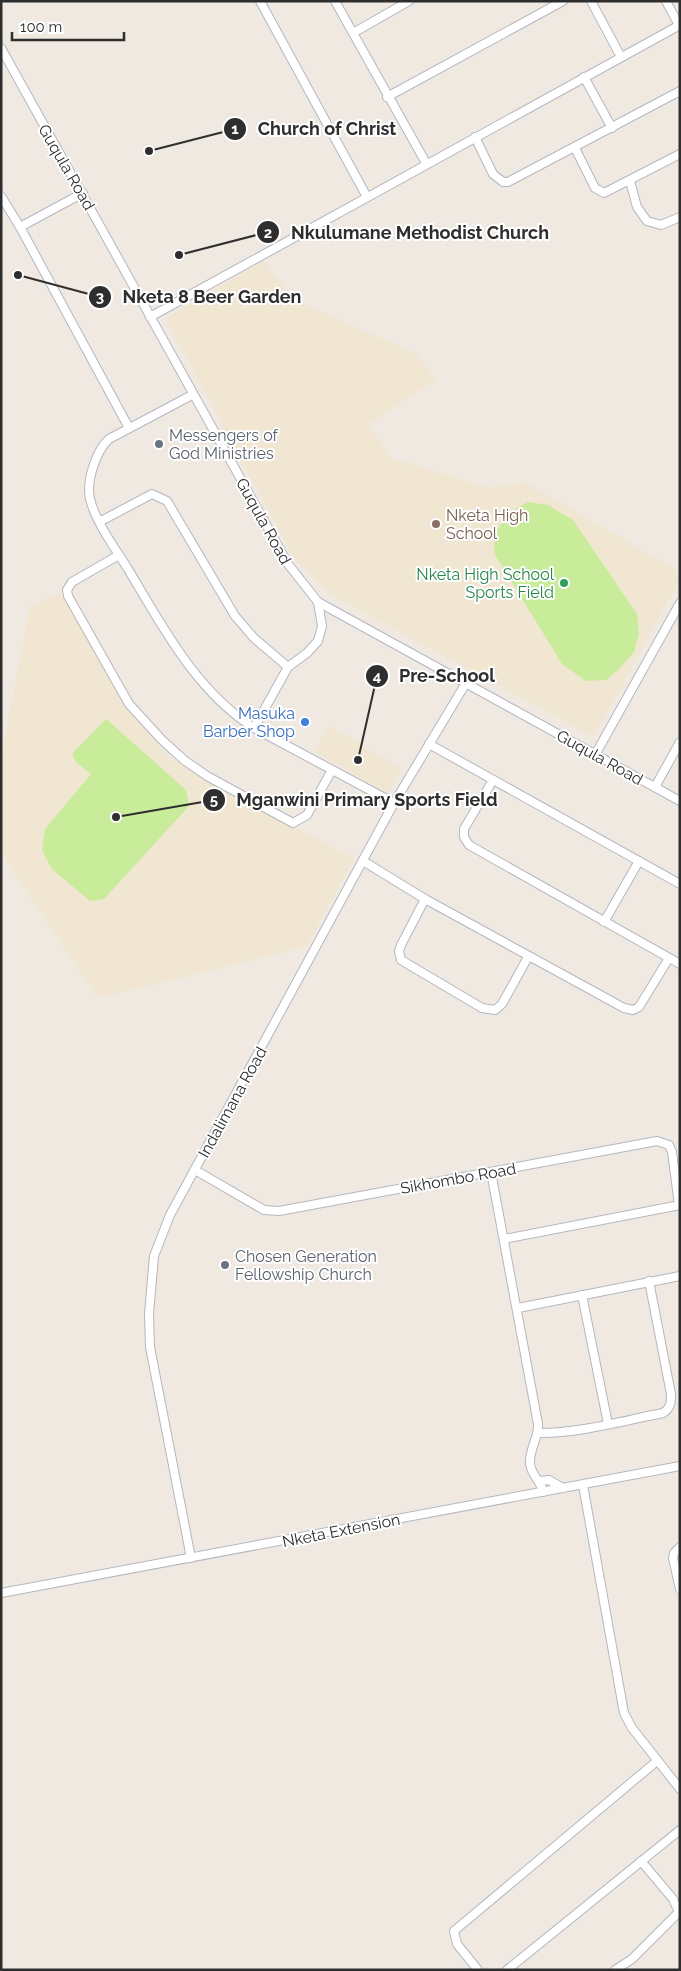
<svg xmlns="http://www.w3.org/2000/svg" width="681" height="1971" font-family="Raleway,sans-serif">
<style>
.education{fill:#f0e6d1}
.pitch{fill:#c9ec9a}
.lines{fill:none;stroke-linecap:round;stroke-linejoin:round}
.minor-casing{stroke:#b4b7c1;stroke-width:10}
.minor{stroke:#fff;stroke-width:8}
.worship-dot{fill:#6b7280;stroke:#fff;stroke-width:2}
.education-dot{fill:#8d6e63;stroke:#fff;stroke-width:2}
.leisure-dot{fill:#2e9e5b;stroke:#fff;stroke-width:2}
.shop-dot{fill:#3f7fe0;stroke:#fff;stroke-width:2}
.labels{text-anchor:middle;stroke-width:4;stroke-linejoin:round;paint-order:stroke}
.street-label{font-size:16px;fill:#2e2e2e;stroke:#fff}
.worship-label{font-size:16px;fill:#5b616d;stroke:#fff;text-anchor:start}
.education-label{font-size:16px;fill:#785e54;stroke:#fff;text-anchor:start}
.leisure-label{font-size:16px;fill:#27864d;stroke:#fff;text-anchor:end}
.shop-label{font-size:16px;fill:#366cbe;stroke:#fff;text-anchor:end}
.leader{fill:none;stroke:#2e2e2e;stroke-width:2}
.callout-dot{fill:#2e2e2e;stroke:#fff;stroke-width:2}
.mark-label{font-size:15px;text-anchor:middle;font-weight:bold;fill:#fff}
.callout-label{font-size:18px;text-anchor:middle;font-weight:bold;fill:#2e2e2e;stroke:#fff;stroke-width:4;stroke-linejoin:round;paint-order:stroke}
</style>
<rect width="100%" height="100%" fill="#efe9e1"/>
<g class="education">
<polygon points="264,261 296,301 415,353 436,380 368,424 392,458 489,488 525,482 680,572 680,579 594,737 330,594 295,560 165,318"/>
<polygon points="63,592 127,706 165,755 354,859 306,947 98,998 1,853 1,759 30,606"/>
<polygon points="330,726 401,769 390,791 382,791 315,751"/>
</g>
<g class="pitch">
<polygon points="528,502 548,505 573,520 637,614 639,634 634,652 617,671 606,680 586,681 562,664 494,553 495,532 512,511"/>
<polygon points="106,719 186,790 189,806 104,899 90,901 52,869 42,850 45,829 91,774 76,762 72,754"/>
</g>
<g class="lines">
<g class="minor-casing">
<g id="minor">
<polyline points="260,1 367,197"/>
<polyline points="335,1 426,163"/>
<polyline points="591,1 621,57"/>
<polyline points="666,1 679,25"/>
<polyline points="353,33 409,1"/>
<polyline points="1,48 288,564 318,602 680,801"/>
<polyline points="584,77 612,128"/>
<polyline points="387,97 563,1"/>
<polyline points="475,137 493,174 503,182 508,182 680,91"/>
<polyline points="575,148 595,188 604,193 680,154"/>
<polyline points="630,181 637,207 647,221 661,225 680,217"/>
<polyline points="83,193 20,227 129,428"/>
<polyline points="1,196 20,227"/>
<polyline points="150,317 680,25"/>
<path d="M192 395 109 439C96 451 86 481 90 499 96 523 115 548 128 569 162 626 196 691 254 728L394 803"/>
<polyline points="101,521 152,494 167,501 235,616 254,638 288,667"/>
<polyline points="119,555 72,582 67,590 68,596 129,704 162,740 184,760 207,776 293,823 307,815 332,770"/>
<polyline points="254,728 288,667 307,653 318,641 322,626 318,602"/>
<polyline points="429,744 680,884"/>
<polyline points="595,755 680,603"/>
<polyline points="493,780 464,829 464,837 469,845 680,964"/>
<polyline points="655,787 680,742"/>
<polyline points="363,861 425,899 624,1008 633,1010 639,1007 669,958"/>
<polyline points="425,899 401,945 399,951 401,960 482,1008 495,1010 502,1004 528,957"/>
<polyline points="604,922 639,861"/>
<polyline points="195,1170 264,1210 279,1211 657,1141 669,1145 672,1152 679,1205"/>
<path d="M491 1172 538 1424C539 1438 529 1449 530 1463 531 1476 541 1480 543 1492"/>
<polyline points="504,1239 680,1205"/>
<polyline points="582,1295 608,1424"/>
<polyline points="518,1308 680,1276"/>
<path d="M539 1433C581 1433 622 1421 663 1413 671 1408 671 1402 671 1394L649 1281"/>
<polyline points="540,1481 549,1480 563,1488"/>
<polyline points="583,1485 624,1713 632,1728 680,1789"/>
<polyline points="680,1547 674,1553 673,1558 680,1589"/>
<polyline points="191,1558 150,1347 149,1314 154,1256 170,1215 394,803 466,683"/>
<polyline points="1,1593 680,1466"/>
<polyline points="478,1970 457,1944 454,1931 657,1761"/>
<polyline points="507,1970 680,1830"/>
<polyline points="615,1970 632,1959 679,1912 673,1899 641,1861"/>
</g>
</g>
<use href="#minor" class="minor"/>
</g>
<g class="worship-dot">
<circle cx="159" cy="444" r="5"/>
<circle cx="225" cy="1265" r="5"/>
</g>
<circle class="education-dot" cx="436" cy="524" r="5"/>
<circle class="leisure-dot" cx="564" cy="583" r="5"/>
<circle class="shop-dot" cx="305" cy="722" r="5"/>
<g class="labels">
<g class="street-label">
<text transform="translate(67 167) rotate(60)" y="6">Guqula Road</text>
<text transform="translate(264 521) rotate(61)" y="6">Guqula Road</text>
<text transform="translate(600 757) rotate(29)" y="6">Guqula Road</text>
<text transform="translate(232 1102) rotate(-61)" y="6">Indalimana Road</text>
<text transform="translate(458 1178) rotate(-10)" y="6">Sikhombo Road</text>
<text transform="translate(341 1530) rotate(-11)" y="6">Nketa Extension</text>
</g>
<g class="worship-label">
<text x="169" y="441">Messengers of<tspan x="169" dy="18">God Ministries</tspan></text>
<text x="235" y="1262">Chosen Generation<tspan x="235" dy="18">Fellowship Church</tspan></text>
</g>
<g class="education-label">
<text x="446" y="521">Nketa High<tspan x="446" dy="18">School</tspan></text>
</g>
<g class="leisure-label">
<text x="554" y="580">Nketa High School<tspan x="554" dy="18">Sports Field</tspan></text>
</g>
<g class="shop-label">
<text x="295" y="719">Masuka<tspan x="295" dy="18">Barber Shop</tspan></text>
</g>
</g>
<path class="leader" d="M149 151L235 129M179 255L268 232M18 275L100 297M358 760L377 676M116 817L214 800"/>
<g class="callout-dot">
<circle cx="149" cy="151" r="5"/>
<circle cx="179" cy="255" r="5"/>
<circle cx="18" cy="275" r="5"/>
<circle cx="358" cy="760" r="5"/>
<circle cx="116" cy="817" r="5"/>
<circle cx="235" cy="129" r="12"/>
<circle cx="268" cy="232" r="12"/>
<circle cx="100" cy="297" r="12"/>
<circle cx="377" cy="676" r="12"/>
<circle cx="214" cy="800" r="12"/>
</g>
<g class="mark-label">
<text x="235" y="134">1</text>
<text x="268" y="238">2</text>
<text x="100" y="302">3</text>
<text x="377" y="681">4</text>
<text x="214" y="805">5</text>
</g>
<g class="callout-label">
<text x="327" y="135">Church of Christ</text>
<text x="420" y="239">Nkulumane Methodist Church</text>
<text x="212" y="303">Nketa 8 Beer Garden</text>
<text x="447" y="682">Pre-School</text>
<text x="367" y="806">Mganwini Primary Sports Field</text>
</g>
<rect width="681" height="1971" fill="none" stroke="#2e2e2e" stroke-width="5"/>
<path d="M12 32v8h112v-8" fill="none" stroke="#2e2e2e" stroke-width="2.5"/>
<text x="20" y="32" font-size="15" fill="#2e2e2e" stroke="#ffffff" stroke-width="4" paint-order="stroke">100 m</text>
</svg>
